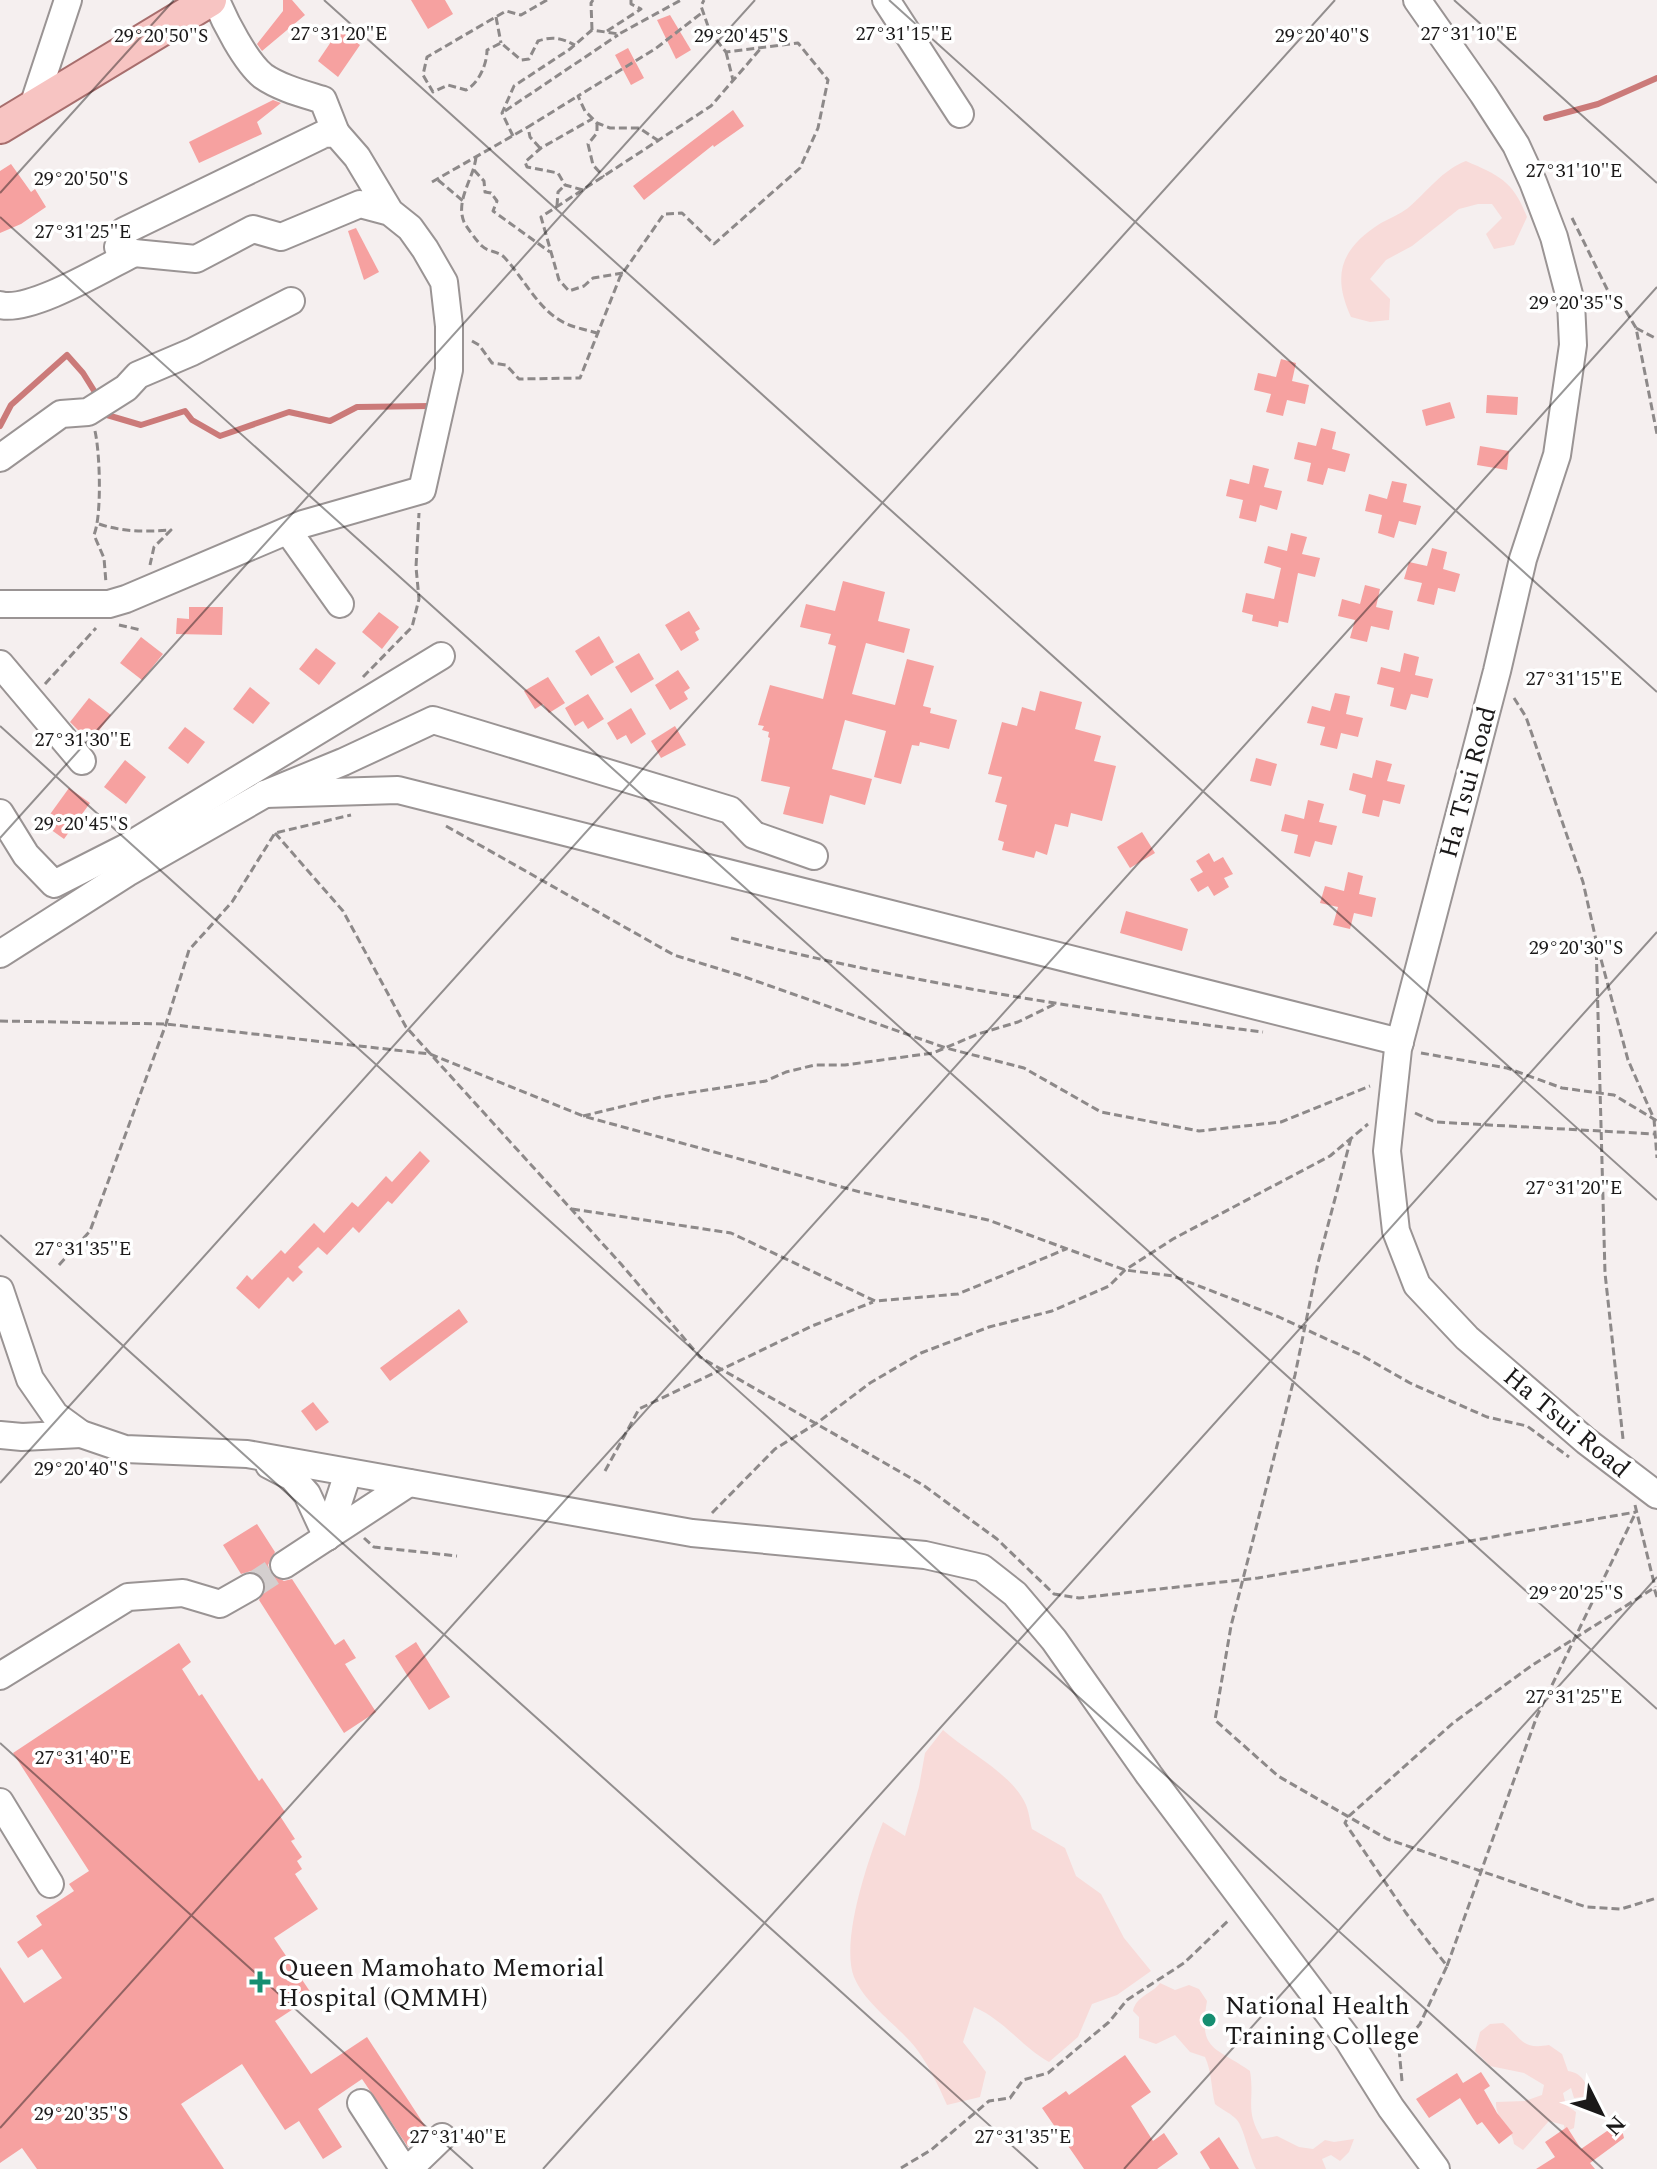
<svg xmlns="http://www.w3.org/2000/svg" width="1657" height="2169" font-family="Spectral,serif">
<style>
.green{fill:#f8dbd9}
.lines{fill:none;stroke-linecap:round;stroke-linejoin:round}
.stream{stroke:#cb7a79;stroke-width:6}
.building{fill:#f6a1a0}
.minor-tunnel{stroke:#d4cfcf;stroke-width:26;stroke-dasharray:26 13;stroke-linecap:butt}
.minor-casing{stroke:#9a9494;stroke-width:30}
.major-casing{stroke:#a76e6d;stroke-width:36}
.path{stroke:#8d8989;stroke-width:3;stroke-dasharray:8 4;stroke-linecap:butt}
.minor{stroke:#fff;stroke-width:26}
.major{stroke:#f7c4c2;stroke-width:32}
.ticks{fill:none;stroke:#1b1919;stroke-width:2;stroke-opacity:0.45}
.poi-dot{fill:#168e71;stroke:#fff;stroke-width:3}
.labels{text-anchor:middle;stroke-width:7;stroke-linejoin:round;paint-order:stroke}
.street-label{font-size:26px;fill:#1b1919;stroke:#fff}
.poi-label{font-size:26px;fill:#1b1919;stroke:#fff;text-anchor:start}
.ticks-label{font-size:20px;text-anchor:middle;fill:#1b1919;stroke:#fff;stroke-width:7;stroke-linejoin:round;paint-order:stroke}
</style>
<rect width="100%" height="100%" fill="#f5efef"/>
<g class="green">
<path d="M1466 161C1500 176 1513 181 1527 217L1514 245 1494 249 1486 234 1502 218 1492 204H1478L1459 209 1412 246 1386 260 1370 279 1390 299 1389 320 1370 322 1351 317C1332 275 1340 249 1381 223 1390 218 1400 214 1408 208 1427 192 1442 170 1466 161Z"/>
<path d="M943 1730C968 1753 1012 1773 1026 1805 1029 1812 1030 1822 1032 1829L1065 1848 1076 1876 1101 1894 1124 1938 1151 1971 1117 1995 1092 2004 1078 2037 1049 2062C1020 2045 1004 2020 974 2007L963 2042 986 2072 980 2097 947 2105C939 2087 930 2068 918 2051 900 2026 866 2006 854 1977 840 1940 869 1857 883 1822L905 1836 919 1787 925 1753Z"/>
<path d="M1160 1983 1175 1990 1189 1985 1199 1989 1207 2001C1198 2052 1215 2046 1250 2071 1255 2102 1244 2109 1262 2139L1277 2136 1299 2147 1313 2149 1325 2140 1334 2142 1354 2139 1349 2152 1340 2161 1331 2155 1322 2159 1326 2169H1256C1249 2156 1244 2128 1237 2120 1232 2114 1221 2109 1215 2104 1211 2088 1212 2072 1205 2057L1190 2052 1175 2035 1156 2044 1139 2038V2017L1133 2011C1136 1996 1152 1994 1160 1983Z"/>
<path d="M1503 2023C1522 2038 1521 2050 1549 2045L1562 2054 1568 2071C1583 2073 1586 2084 1591 2096L1574 2098 1571 2088 1563 2093 1566 2105 1576 2112 1574 2128 1565 2132 1564 2125 1549 2121 1523 2150 1514 2144C1512 2127 1495 2120 1496 2102L1525 2101 1542 2095 1544 2085 1524 2073 1490 2066 1475 2051 1480 2032 1490 2024Z"/>
</g>
<g class="lines">
<g class="stream">
<polyline points="1546,118 1598,104 1657,78"/>
<polyline points="105,411 107,415 141,425 185,411 192,420 220,436 289,412 330,421 357,407 430,406"/>
<polyline points="0,426 11,405 67,355 83,373 98,397"/>
</g>
</g>
<g class="building">
<polygon points="283,0 292,0 305,15 262,51 257,44 283,11"/>
<polygon points="411,0 445,0 453,14 428,29"/>
<polygon points="670,15 691,50 676,59 657,20"/>
<polygon points="339,30 360,45 338,77 318,61"/>
<polygon points="628,48 644,78 631,85 615,55"/>
<polygon points="273,100 281,103 257,122 262,134 199,163 189,142"/>
<polygon points="733,110 744,126 714,147 713,145 644,200 633,186"/>
<polygon points="11,164 31,192 35,189 46,207 21,224 0,233 0,171"/>
<polygon points="356,228 379,272 364,280 348,231"/>
<polygon points="1281,359 1296,363 1292,381 1309,385 1305,404 1287,400 1283,416 1266,412 1271,394 1254,390 1258,373 1276,377"/>
<polygon points="1487,395 1518,397 1517,415 1486,413"/>
<polygon points="1450,402 1455,418 1426,426 1422,410"/>
<polygon points="1321,428 1336,432 1332,449 1350,454 1345,472 1328,468 1323,485 1307,481 1311,463 1294,459 1298,442 1316,446"/>
<polygon points="1480,446 1509,451 1507,470 1477,465"/>
<polygon points="1253,465 1269,469 1264,487 1282,491 1277,510 1260,505 1256,522 1239,518 1243,500 1226,496 1230,479 1249,484"/>
<polygon points="1392,481 1407,484 1403,502 1421,506 1416,525 1399,521 1394,538 1378,533 1382,515 1365,511 1369,494 1387,499"/>
<polygon points="1291,533 1307,537 1302,554 1320,558 1315,577 1298,573 1288,623 1279,621 1278,627 1252,621 1253,615 1242,612 1246,593 1274,599 1281,568 1264,563 1268,546 1287,551"/>
<polygon points="1432,548 1447,552 1443,569 1460,574 1455,592 1438,588 1434,605 1417,601 1422,583 1404,579 1409,562 1427,566"/>
<polygon points="843,581 885,592 878,621 910,629 904,653 866,643 852,694 895,705 907,659 934,666 923,706 931,708 930,713 957,720 949,749 920,742 919,746 912,745 901,784 874,777 886,731 845,720 832,769 872,779 865,805 830,795 823,824 783,814 790,787 761,781 770,738 768,737 769,732 762,730 764,726 758,725 770,685 823,699 836,646 828,644 831,634 800,627 806,604 835,611"/>
<polygon points="1365,585 1380,589 1376,607 1393,611 1389,630 1371,626 1367,642 1350,638 1355,620 1338,616 1342,599 1360,604"/>
<polygon points="189,607 223,607 222,635 176,634 177,618 189,619"/>
<polygon points="689,611 700,629 695,632 699,640 681,651 665,625"/>
<polygon points="379,612 399,627 382,649 362,632"/>
<polygon points="599,636 614,662 591,676 575,651"/>
<polygon points="141,637 163,654 142,680 120,663"/>
<polygon points="316,648 336,663 319,685 299,669"/>
<polygon points="639,653 654,679 631,693 615,667"/>
<polygon points="1404,653 1419,657 1415,675 1433,679 1428,698 1411,694 1406,710 1390,706 1394,688 1377,684 1381,667 1400,672"/>
<polygon points="678,670 690,688 684,692 688,699 670,710 655,685"/>
<polygon points="548,677 565,703 549,713 543,704 535,709 524,691"/>
<polygon points="250,687 270,703 253,724 233,709"/>
<polygon points="1040,691 1082,702 1075,729 1101,736 1094,761 1116,766 1102,821 1071,813 1068,827 1055,824 1047,855 1036,851 1034,858 1002,850 1004,842 998,840 1007,805 995,802 1002,777 988,774 1002,722 1017,726 1022,707 1035,711"/>
<polygon points="1335,693 1350,696 1346,714 1363,718 1358,737 1341,733 1337,749 1320,745 1325,727 1307,723 1312,706 1330,711"/>
<polygon points="588,694 604,719 588,729 583,721 575,726 565,708"/>
<polygon points="89,698 111,715 90,742 70,722"/>
<polygon points="631,708 646,734 631,744 626,735 617,740 607,723"/>
<polygon points="675,726 686,745 661,758 651,741"/>
<polygon points="185,727 205,742 188,764 168,748"/>
<polygon points="1256,758 1277,764 1271,786 1250,781"/>
<polygon points="125,760 146,777 126,804 104,787"/>
<polygon points="1376,760 1392,764 1387,781 1405,785 1400,804 1383,800 1379,817 1362,813 1366,795 1349,790 1353,773 1372,778"/>
<polygon points="69,788 90,803 64,839 43,824"/>
<polygon points="1308,800 1324,804 1319,822 1337,826 1332,845 1315,841 1310,857 1294,853 1298,835 1281,831 1285,814 1304,819"/>
<polygon points="1142,832 1155,853 1130,868 1117,847"/>
<polygon points="1209,853 1214,862 1223,857 1233,874 1224,878 1229,887 1214,896 1208,886 1198,892 1190,879 1203,872 1196,861"/>
<polygon points="1348,872 1363,876 1359,894 1376,898 1372,917 1354,913 1350,929 1333,925 1338,907 1320,903 1325,886 1344,891"/>
<polygon points="1126,911 1188,929 1182,951 1120,933"/>
<polygon points="420,1151 430,1161 392,1204 388,1201 359,1233 353,1227 327,1255 318,1247 298,1267 303,1272 293,1282 288,1277 259,1309 236,1288 247,1275 252,1280 281,1250 285,1254 314,1223 324,1233 352,1202 358,1207 386,1176 392,1182"/>
<polygon points="459,1309 468,1322 390,1381 380,1368"/>
<polygon points="313,1402 329,1422 316,1431 301,1411"/>
<polygon points="257,1524 275,1552 268,1565 271,1574 284,1581 292,1579 335,1645 344,1639 356,1658 345,1664 376,1712 344,1733 259,1600 266,1588 263,1578 251,1571 241,1574 223,1545"/>
<polygon points="416,1642 450,1697 429,1710 395,1656"/>
<polygon points="179,1643 191,1662 182,1669 199,1696 202,1694 259,1781 262,1778 285,1812 280,1816 295,1839 291,1841 302,1857 297,1861 302,1869 295,1874 318,1909 274,1938 313,1996 275,2021 311,2074 367,2037 427,2129 408,2147 362,2079 318,2109 342,2147 323,2159 299,2121 285,2130 242,2064 181,2104 224,2169 37,2169 22,2148 0,2163 0,1967 24,2003 62,1978 42,1949 28,1958 17,1942 42,1925 36,1916 74,1891 69,1884 89,1871 13,1753"/>
<polygon points="1125,2055 1151,2092 1131,2106 1153,2141 1164,2133 1178,2154 1157,2169 1084,2169 1042,2108 1066,2091 1069,2095"/>
<polygon points="1481,2072 1490,2086 1484,2090 1497,2113 1513,2133 1499,2144 1482,2122 1477,2125 1460,2098 1429,2118 1416,2099 1457,2073 1463,2083"/>
<polygon points="1620,2122 1624,2138 1590,2163 1595,2169 1536,2169 1555,2157 1545,2142 1567,2127 1581,2149"/>
<polygon points="1219,2137 1239,2169 1210,2169 1200,2152"/>
</g>
<g class="lines">
<polyline class="minor-tunnel" points="250,1587 284,1565"/>
<g class="minor-casing">
<g id="minor">
<path d="M216 0C225 22 245 61 263 76 280 88 304 94 323 100L336 133"/>
<polyline points="886,0 960,114"/>
<polyline points="1417,0 1483,94 1516,145 1533,182 1554,237 1571,302 1573,345 1557,455 1523,559 1497,671 1398,1049 1387,1151 1396,1231 1417,1285 1467,1338 1586,1441 1657,1495"/>
<polyline points="32,109 68,0"/>
<path d="M0 305C30 313 104 268 134 253"/>
<polyline points="0,458 61,414 88,412 126,388 138,375 192,352 291,301"/>
<polyline points="288,531 340,604"/>
<polyline points="0,604 109,604 126,599 303,524 422,490 449,370 449,326 444,282 425,249 410,228 390,212 360,204 281,237 253,229 196,259 134,253 118,247 124,231 324,134 336,133 357,157 390,212"/>
<polyline points="0,664 82,761"/>
<polyline points="265,794 398,790 1400,1042"/>
<polyline points="0,813 26,855 54,884 125,848 441,656"/>
<polyline points="0,954 127,873 265,794 343,762 433,720 730,810 754,835 814,856"/>
<polyline points="0,1290 30,1379 55,1415 81,1434 125,1449 247,1454 692,1533 925,1555 982,1568 1015,1594 1054,1640 1149,1775 1347,2038 1391,2108 1436,2169"/>
<polyline points="0,1435 22,1437 81,1434"/>
<polyline points="269,1465 292,1477 307,1494 327,1537"/>
<polyline points="327,1537 348,1473"/>
<polyline points="284,1565 409,1483"/>
<polyline points="0,1676 128,1597 183,1593 220,1604 250,1587"/>
<polyline points="0,1802 50,1884"/>
<polyline points="361,2103 403,2168 416,2162 442,2137"/>
</g>
</g>
<g class="major-casing">
<polyline id="major" points="0,127 210,0"/>
</g>
<g class="path">
<path d="M547 0 521 15 506 11 427 57 423 75 433 92 448 85 466 90C479 83 487 64 487 50L501 43 521 60 529 59 538 41C553 36 561 38 575 45"/>
<polyline points="496,17 501,43"/>
<polyline points="592,30 591,3 593,0"/>
<polyline points="607,31 641,9 631,4 631,0"/>
<polyline points="726,52 733,80"/>
<polyline points="505,111 618,35"/>
<polyline points="597,123 597,133 588,144 593,165 604,177"/>
<polyline points="513,136 502,113 514,86 570,49 592,30 619,34 681,0"/>
<polyline points="659,141 639,128 610,128 597,123 585,111 578,96 655,49 703,12"/>
<polyline points="540,148 530,137 528,127 578,96"/>
<path d="M476 157C474 178 455 200 464 222 465 225 479 244 482 246 488 252 498 251 504 257 524 278 539 312 567 324 576 328 587 330 597 333"/>
<polyline points="474,170 484,181 485,192 491,193 497,201 493,211 550,252"/>
<polyline points="438,180 463,201"/>
<polyline points="432,182 528,127"/>
<polyline points="583,190 565,185 558,173 527,167 525,162 541,148 592,119"/>
<polyline points="557,206 558,192 565,185"/>
<polyline points="1572,218 1608,291 1623,306 1636,328 1657,434"/>
<polyline points="623,273 593,278 584,286 569,291 559,280 541,217 711,106 762,47"/>
<polyline points="1636,328 1657,339"/>
<polyline points="472,341 479,345 492,363 506,365 519,379 580,378 620,277 664,214 682,213 714,244 800,168 818,128 828,80 798,43 726,52 710,32 701,6 704,0"/>
<path d="M95 431C100 453 102 515 94 535L104 558 106 583"/>
<path d="M99 524C123 532 146 532 171 530L154 547 150 565"/>
<polyline points="119,625 141,630"/>
<polyline points="363,677 412,627 419,599 416,567 419,513"/>
<polyline points="45,684 96,628"/>
<polyline points="1514,698 1526,717 1583,882 1596,940"/>
<polyline points="446,826 674,955 739,975 946,1048 1024,1068 1101,1112 1199,1131 1281,1122 1370,1086"/>
<polyline points="275,833 343,911 406,1027 621,1264 700,1357 923,1485 997,1539 1054,1594 1079,1598 1258,1578 1636,1512"/>
<path d="M731 938C906 982 1084 1010 1263 1032"/>
<polyline points="1596,940 1605,1273 1623,1439"/>
<polyline points="1598,948 1628,1060 1654,1119 1657,1158"/>
<polyline points="0,1021 166,1024 430,1054 583,1116 860,1192 988,1220 1125,1270 1173,1276 1279,1317 1361,1355 1410,1383 1487,1417 1527,1426 1569,1457"/>
<polyline points="1421,1053 1507,1068 1562,1088 1614,1095 1657,1121"/>
<polyline points="1415,1113 1435,1122 1655,1134"/>
<polyline points="583,1116 661,1097 766,1081 786,1072 815,1065 845,1065 933,1053 978,1034 1018,1022 1055,1004"/>
<polyline points="1351,1138 1318,1263 1295,1375 1231,1626 1215,1720 1278,1776 1387,1839 1586,1907 1621,1909 1657,1898"/>
<polyline points="572,1209 731,1233 875,1301 958,1294 1066,1249"/>
<polyline points="59,1265 90,1231 166,1024 189,950 232,902 275,833 351,815"/>
<polyline points="605,1471 639,1409 812,1326 873,1302"/>
<polyline points="1635,1505 1655,1587"/>
<polyline points="712,1513 775,1449 817,1423 870,1383 921,1353 989,1327 1052,1311 1109,1286 1125,1270 1173,1239 1330,1156 1368,1124"/>
<polyline points="364,1538 374,1547 457,1556"/>
<polyline points="1447,1966 1537,1716 1636,1512"/>
<polyline points="1402,2081 1399,2049 1420,2024 1447,1966 1406,1913 1345,1823 1348,1817 1453,1723 1531,1666 1654,1588 1657,1597"/>
<polyline points="901,2168 931,2150 989,2101 1010,2098 1023,2080 1048,2073 1109,2022 1127,2000 1184,1963 1229,1920"/>
</g>
<use href="#minor" class="minor"/>
<use href="#major" class="major"/>
</g>
<path class="ticks" d="M324 0 1657 1200M889 0 1657 692M1454 0 1657 183M0 193 174 0M0 217 1657 1709M0 726 1603 2169M0 838 755 0M0 1235 1038 2169M0 1483 1335 0M0 1743 473 2169M0 2128 1657 287M543 2169 1657 932M1124 2169 1657 1577"/>
<g class="poi-dot">
<path d="M256 1970h8v8h8v8h-8v8h-8v-8h-8v-8h8z"/>
<circle cx="1209" cy="2020" r="8"/>
</g>
<g class="labels">
<g class="street-label">
<text transform="translate(1467 782) rotate(-75)" y="9">Ha Tsui Road</text>
<text transform="translate(1567 1422) rotate(40)" y="9">Ha Tsui Road</text>
</g>
<g class="poi-label">
<text x="278" y="1976">Queen Mamohato Memorial<tspan x="278" dy="30">Hospital (QMMH)</tspan></text>
<text x="1225" y="2014">National Health<tspan x="1225" dy="30">Training College</tspan></text>
</g>
</g>
<g class="ticks-label">
<text x="1469" y="40">27°31'10"E</text>
<text x="339" y="40">27°31'20"E</text>
<text x="904" y="40">27°31'15"E</text>
<text x="161" y="42">29°20'50"S</text>
<text x="741" y="42">29°20'45"S</text>
<text x="1322" y="42">29°20'40"S</text>
<text x="1574" y="177">27°31'10"E</text>
<text x="81" y="185">29°20'50"S</text>
<text x="83" y="238">27°31'25"E</text>
<text x="1576" y="309">29°20'35"S</text>
<text x="1574" y="685">27°31'15"E</text>
<text x="83" y="746">27°31'30"E</text>
<text x="81" y="830">29°20'45"S</text>
<text x="1576" y="954">29°20'30"S</text>
<text x="1574" y="1194">27°31'20"E</text>
<text x="83" y="1255">27°31'35"E</text>
<text x="81" y="1475">29°20'40"S</text>
<text x="1576" y="1599">29°20'25"S</text>
<text x="1574" y="1703">27°31'25"E</text>
<text x="83" y="1764">27°31'40"E</text>
<text x="81" y="2120">29°20'35"S</text>
<text x="458" y="2143">27°31'40"E</text>
<text x="1023" y="2143">27°31'35"E</text>
</g>
<g transform="translate(1601 2113) rotate(132)" stroke="#ffffff" stroke-width="6" paint-order="stroke">
<path d="M0-6L14 30L0 20L-14 30Z" fill="#1b1919"/>
<text y="-12" font-size="22" font-weight="bold" text-anchor="middle" fill="#1b1919">N</text>
</g>
</svg>
